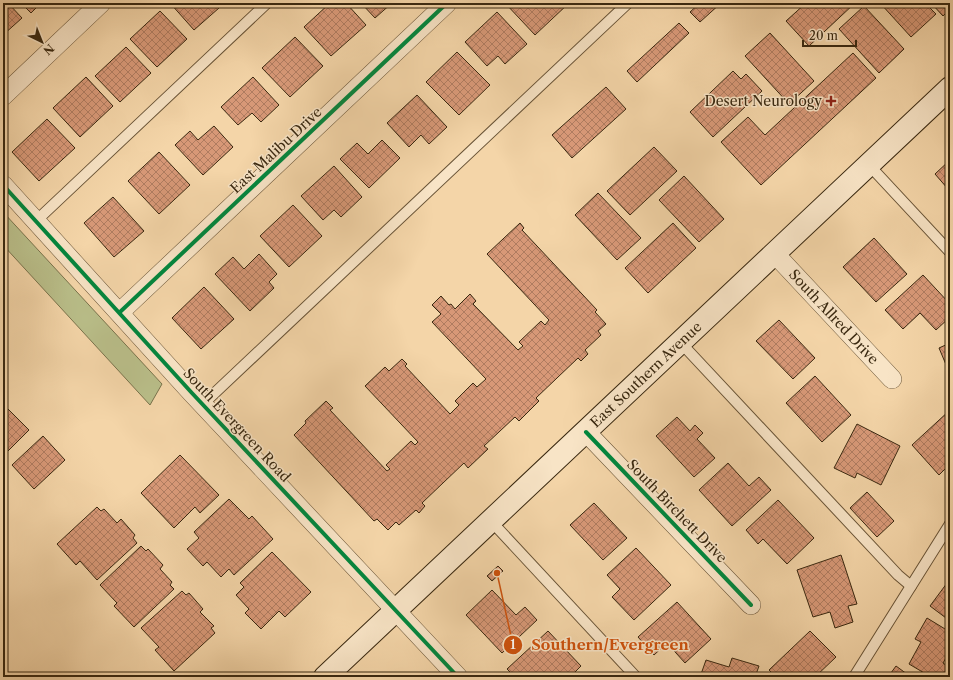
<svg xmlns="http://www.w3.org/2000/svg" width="953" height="680" font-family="'Libre Caslon Text',serif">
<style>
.park{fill:#b9be89;stroke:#79734c}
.building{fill:url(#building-cross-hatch);stroke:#392810}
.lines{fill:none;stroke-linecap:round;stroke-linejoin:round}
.service-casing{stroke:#685336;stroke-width:12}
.minor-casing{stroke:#685336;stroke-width:20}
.secondary-casing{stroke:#392810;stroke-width:24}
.service{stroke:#f8e4c6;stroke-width:10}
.minor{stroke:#f8e4c6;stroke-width:19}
.secondary{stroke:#f8e4c6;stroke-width:22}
.cycleway-casing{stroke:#f8e4c6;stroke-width:6}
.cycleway{stroke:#00873e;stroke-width:4}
.poi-dot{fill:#8f2418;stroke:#f8e4c6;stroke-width:1.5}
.labels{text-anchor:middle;stroke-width:3;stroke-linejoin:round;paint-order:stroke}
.poi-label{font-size:14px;fill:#392810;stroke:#f8e4c6;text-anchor:end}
.street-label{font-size:14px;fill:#392810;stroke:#f8e4c6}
.leader{fill:none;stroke:#ce520d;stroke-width:1.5}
.callout-dot{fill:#ce520d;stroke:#f8e4c6;stroke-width:1.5}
.mark-label{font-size:12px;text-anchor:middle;font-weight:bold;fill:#fff}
.callout-label{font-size:15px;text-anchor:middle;font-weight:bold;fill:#ce520d;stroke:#f8e4c6;stroke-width:3;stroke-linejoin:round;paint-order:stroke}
</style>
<defs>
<pattern id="building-cross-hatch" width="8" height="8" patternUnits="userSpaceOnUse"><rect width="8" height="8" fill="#d79877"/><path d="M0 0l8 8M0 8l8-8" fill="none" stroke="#af7c60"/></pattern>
</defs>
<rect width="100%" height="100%" fill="#f4d5a8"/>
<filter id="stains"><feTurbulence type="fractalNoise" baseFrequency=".005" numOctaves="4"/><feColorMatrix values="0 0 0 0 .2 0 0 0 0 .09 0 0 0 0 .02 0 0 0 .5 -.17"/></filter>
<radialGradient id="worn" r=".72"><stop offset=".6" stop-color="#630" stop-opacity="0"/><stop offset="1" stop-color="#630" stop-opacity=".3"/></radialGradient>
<polygon class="park" points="3,212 162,384 150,405 3,245"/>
<g class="building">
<polygon points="3,3 8,3 22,18 3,35"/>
<polygon points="21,3 41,3 31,13"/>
<polygon points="170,3 215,3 219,8 194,30"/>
<polygon points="330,3 346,3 366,25 331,56 304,27"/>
<polygon points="361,3 392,3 375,18"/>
<polygon points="505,3 567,3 568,4 535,35"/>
<polygon points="700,3 721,3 700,22 690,12"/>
<polygon points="806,3 855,3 809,46 786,21"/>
<polygon points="880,3 925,3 936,14 911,37"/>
<polygon points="931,3 950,3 950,9 943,16"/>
<polygon points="864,6 904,49 879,73 839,29"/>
<polygon points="160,11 187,39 157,67 130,39"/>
<polygon points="497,12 527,44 505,64 498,56 487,66 465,42"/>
<polygon points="679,23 689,33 637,82 627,71"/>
<polygon points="770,33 814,81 789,104 745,56"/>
<polygon points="295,37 323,66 290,97 262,68"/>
<polygon points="126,47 151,73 120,102 95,76"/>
<polygon points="457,52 490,85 459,115 426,82"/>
<polygon points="853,53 876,78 761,185 721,142 748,117 765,135"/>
<polygon points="733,71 741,79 746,74 762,91 713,137 690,112"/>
<polygon points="86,77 113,106 80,137 53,108"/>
<polygon points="253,77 279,105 261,122 252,113 238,125 221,107"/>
<polygon points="606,87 626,109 572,158 552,135"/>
<polygon points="417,95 447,127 429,144 421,135 409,147 387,123"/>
<polygon points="47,119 75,148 39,181 12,152"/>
<polygon points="214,126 233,147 203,175 175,145 190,131 198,140"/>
<polygon points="382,140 400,158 369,188 340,159 357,143 368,154"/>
<polygon points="654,147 677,171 630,215 607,191"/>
<polygon points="159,152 190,185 159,214 128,181"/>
<polygon points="950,160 950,187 948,189 935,174"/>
<polygon points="334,166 362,197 341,217 334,210 323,220 301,196"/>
<polygon points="684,176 724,219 699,242 659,200"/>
<polygon points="598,193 641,238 617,260 575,215"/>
<polygon points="113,197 144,231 114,257 84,223"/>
<polygon points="293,205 322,236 289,267 260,236"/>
<polygon points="520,223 524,228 522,230 597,310 595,312 606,324 598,331 601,335 585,350 588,354 581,361 578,358 536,398 539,401 519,421 515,417 484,446 488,449 468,468 464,463 422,503 425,506 419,513 416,510 399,525 396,522 388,530 377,519 374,521 294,435 306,423 305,421 326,401 333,408 330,410 387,471 390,469 386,465 411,441 415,445 418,442 365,386 385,367 389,371 402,359 407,364 405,366 450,414 459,405 455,401 473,383 477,387 486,379 432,322 441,314 432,305 441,296 449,305 451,304 455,309 470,294 476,301 473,304 518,350 523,346 519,342 541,321 545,325 549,320 487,254"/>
<polygon points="673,223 696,248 648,293 625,268"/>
<polygon points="874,238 907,274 876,302 843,267"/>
<polygon points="259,254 277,274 269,282 274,288 250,311 215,274 233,257 244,269"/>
<polygon points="923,275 950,304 950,317 936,330 920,313 903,329 885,310"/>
<polygon points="204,287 234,319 201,349 172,318"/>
<polygon points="779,320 815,358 793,379 756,341"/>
<polygon points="950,343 950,365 947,367 939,348"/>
<polygon points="815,376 851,415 822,442 786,403"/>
<polygon points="3,404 29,430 5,454 3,452"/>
<polygon points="950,410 950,464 939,475 912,445"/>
<polygon points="677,417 690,431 695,425 703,433 697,439 715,458 694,477 656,436"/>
<polygon points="857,424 900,446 881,485 857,473 855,478 834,468"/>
<polygon points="43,436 65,460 34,489 12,465"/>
<polygon points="180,455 219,495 200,513 195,507 174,528 141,493"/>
<polygon points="728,463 749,486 759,477 771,490 732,526 699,490"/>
<polygon points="867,492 894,521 877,537 850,508"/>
<polygon points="229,499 249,519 252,516 273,539 234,575 229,569 221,577 207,562 203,566 187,549 199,538 194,532"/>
<polygon points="778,500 814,538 787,564 763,539 758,544 746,530"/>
<polygon points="594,503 627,538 603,560 570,525"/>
<polygon points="97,507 101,511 104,509 117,523 121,519 135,535 133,538 137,543 97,580 80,561 76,565 57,544"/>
<polygon points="141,546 146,551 148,549 163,565 160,569 172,582 170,585 174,589 134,627 114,606 117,603 100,585"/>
<polygon points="636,548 671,585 634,620 612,597 620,589 607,575"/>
<polygon points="272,552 311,592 285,617 279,611 261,629 245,613 249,609 236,595 244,587 240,583"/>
<polygon points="841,555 857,604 848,606 853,622 835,628 830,612 813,617 797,570"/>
<polygon points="498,566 503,571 492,581 487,576"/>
<polygon points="950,579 950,621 930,606"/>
<polygon points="492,590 516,615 525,607 537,620 502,653 466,615"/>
<polygon points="182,591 186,595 189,593 203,609 200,612 214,626 211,628 215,633 174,671 155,650 159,647 141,628"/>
<polygon points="677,602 711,639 685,663 667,643 654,655 638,637"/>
<polygon points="927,618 950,632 950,651 943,663 950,668 950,671 947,677 931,677 909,664 921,642 915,639"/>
<polygon points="548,631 581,666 570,677 546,677 542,672 537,677 515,677 507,669"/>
<polygon points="810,631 836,657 815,677 776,677 769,670"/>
<polygon points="732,658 759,666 755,677 700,677 706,660 729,667"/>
<polygon points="896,666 911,677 888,677"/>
</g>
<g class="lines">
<g class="service-casing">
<g id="service">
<polyline points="869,165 950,252"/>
<polyline points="36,221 267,3"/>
<polyline points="681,343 898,575 911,586"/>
<polyline points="203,404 628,3"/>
<polyline points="491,521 636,677"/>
<polyline points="854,677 950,524"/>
</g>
</g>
<g class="minor-casing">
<g id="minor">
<polyline points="3,96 101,3"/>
<polyline points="3,185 191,392 458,677"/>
<path id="s1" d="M775 254 892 379"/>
<polyline points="120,312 447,3"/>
<polyline points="586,432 751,605"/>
</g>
</g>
<g class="secondary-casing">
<g id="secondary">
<path id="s2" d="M325 677 950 88"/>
</g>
</g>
<use href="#service" class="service"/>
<use href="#minor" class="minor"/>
<use href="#secondary" class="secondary"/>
<g class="cycleway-casing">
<g id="cycleway">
<polyline points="3,185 191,392 458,677"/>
<polyline points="120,312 447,3"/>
<polyline points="586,432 751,605"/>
</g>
</g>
<use href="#cycleway" class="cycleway"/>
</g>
<path class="poi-dot" d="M829 95h4v4h4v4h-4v4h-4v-4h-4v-4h4z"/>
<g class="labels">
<g class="poi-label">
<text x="822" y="106">Desert Neurology</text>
</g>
<g class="street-label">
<text transform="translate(276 150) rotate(-43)" y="5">East Malibu Drive</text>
<text dy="5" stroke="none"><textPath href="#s1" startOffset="86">South Allred Drive</textPath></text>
<text dy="5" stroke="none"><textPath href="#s2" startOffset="441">East Southern Avenue</textPath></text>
<text transform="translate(237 425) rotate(47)" y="5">South Evergreen Road</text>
<text transform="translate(677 511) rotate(46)" y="5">South Birchett Drive</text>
</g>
</g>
<path class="leader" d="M497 573L513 645"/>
<g class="callout-dot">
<circle cx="497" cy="573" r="4"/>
<circle cx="513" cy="645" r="10"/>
</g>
<g class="mark-label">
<text x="513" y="649">1</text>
</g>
<g class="callout-label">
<text x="610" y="650">Southern/Evergreen</text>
</g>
<rect width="953" height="680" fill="none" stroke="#f4d5a8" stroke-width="16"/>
<rect x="4" y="4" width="945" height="672" fill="none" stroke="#392810" stroke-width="2"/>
<rect x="8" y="8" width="937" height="664" fill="none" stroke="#392810"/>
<g transform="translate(42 42) rotate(137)" stroke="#f8e4c6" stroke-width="3" paint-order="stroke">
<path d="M0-3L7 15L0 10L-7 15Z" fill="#392810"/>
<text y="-6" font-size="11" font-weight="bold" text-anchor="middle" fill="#392810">N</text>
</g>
<path d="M803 40v6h53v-6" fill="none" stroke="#392810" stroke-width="2"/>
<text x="809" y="40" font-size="12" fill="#392810" stroke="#f8e4c6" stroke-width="3" paint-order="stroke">20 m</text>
<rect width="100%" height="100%" filter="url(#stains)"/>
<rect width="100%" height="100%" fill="url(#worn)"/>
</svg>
